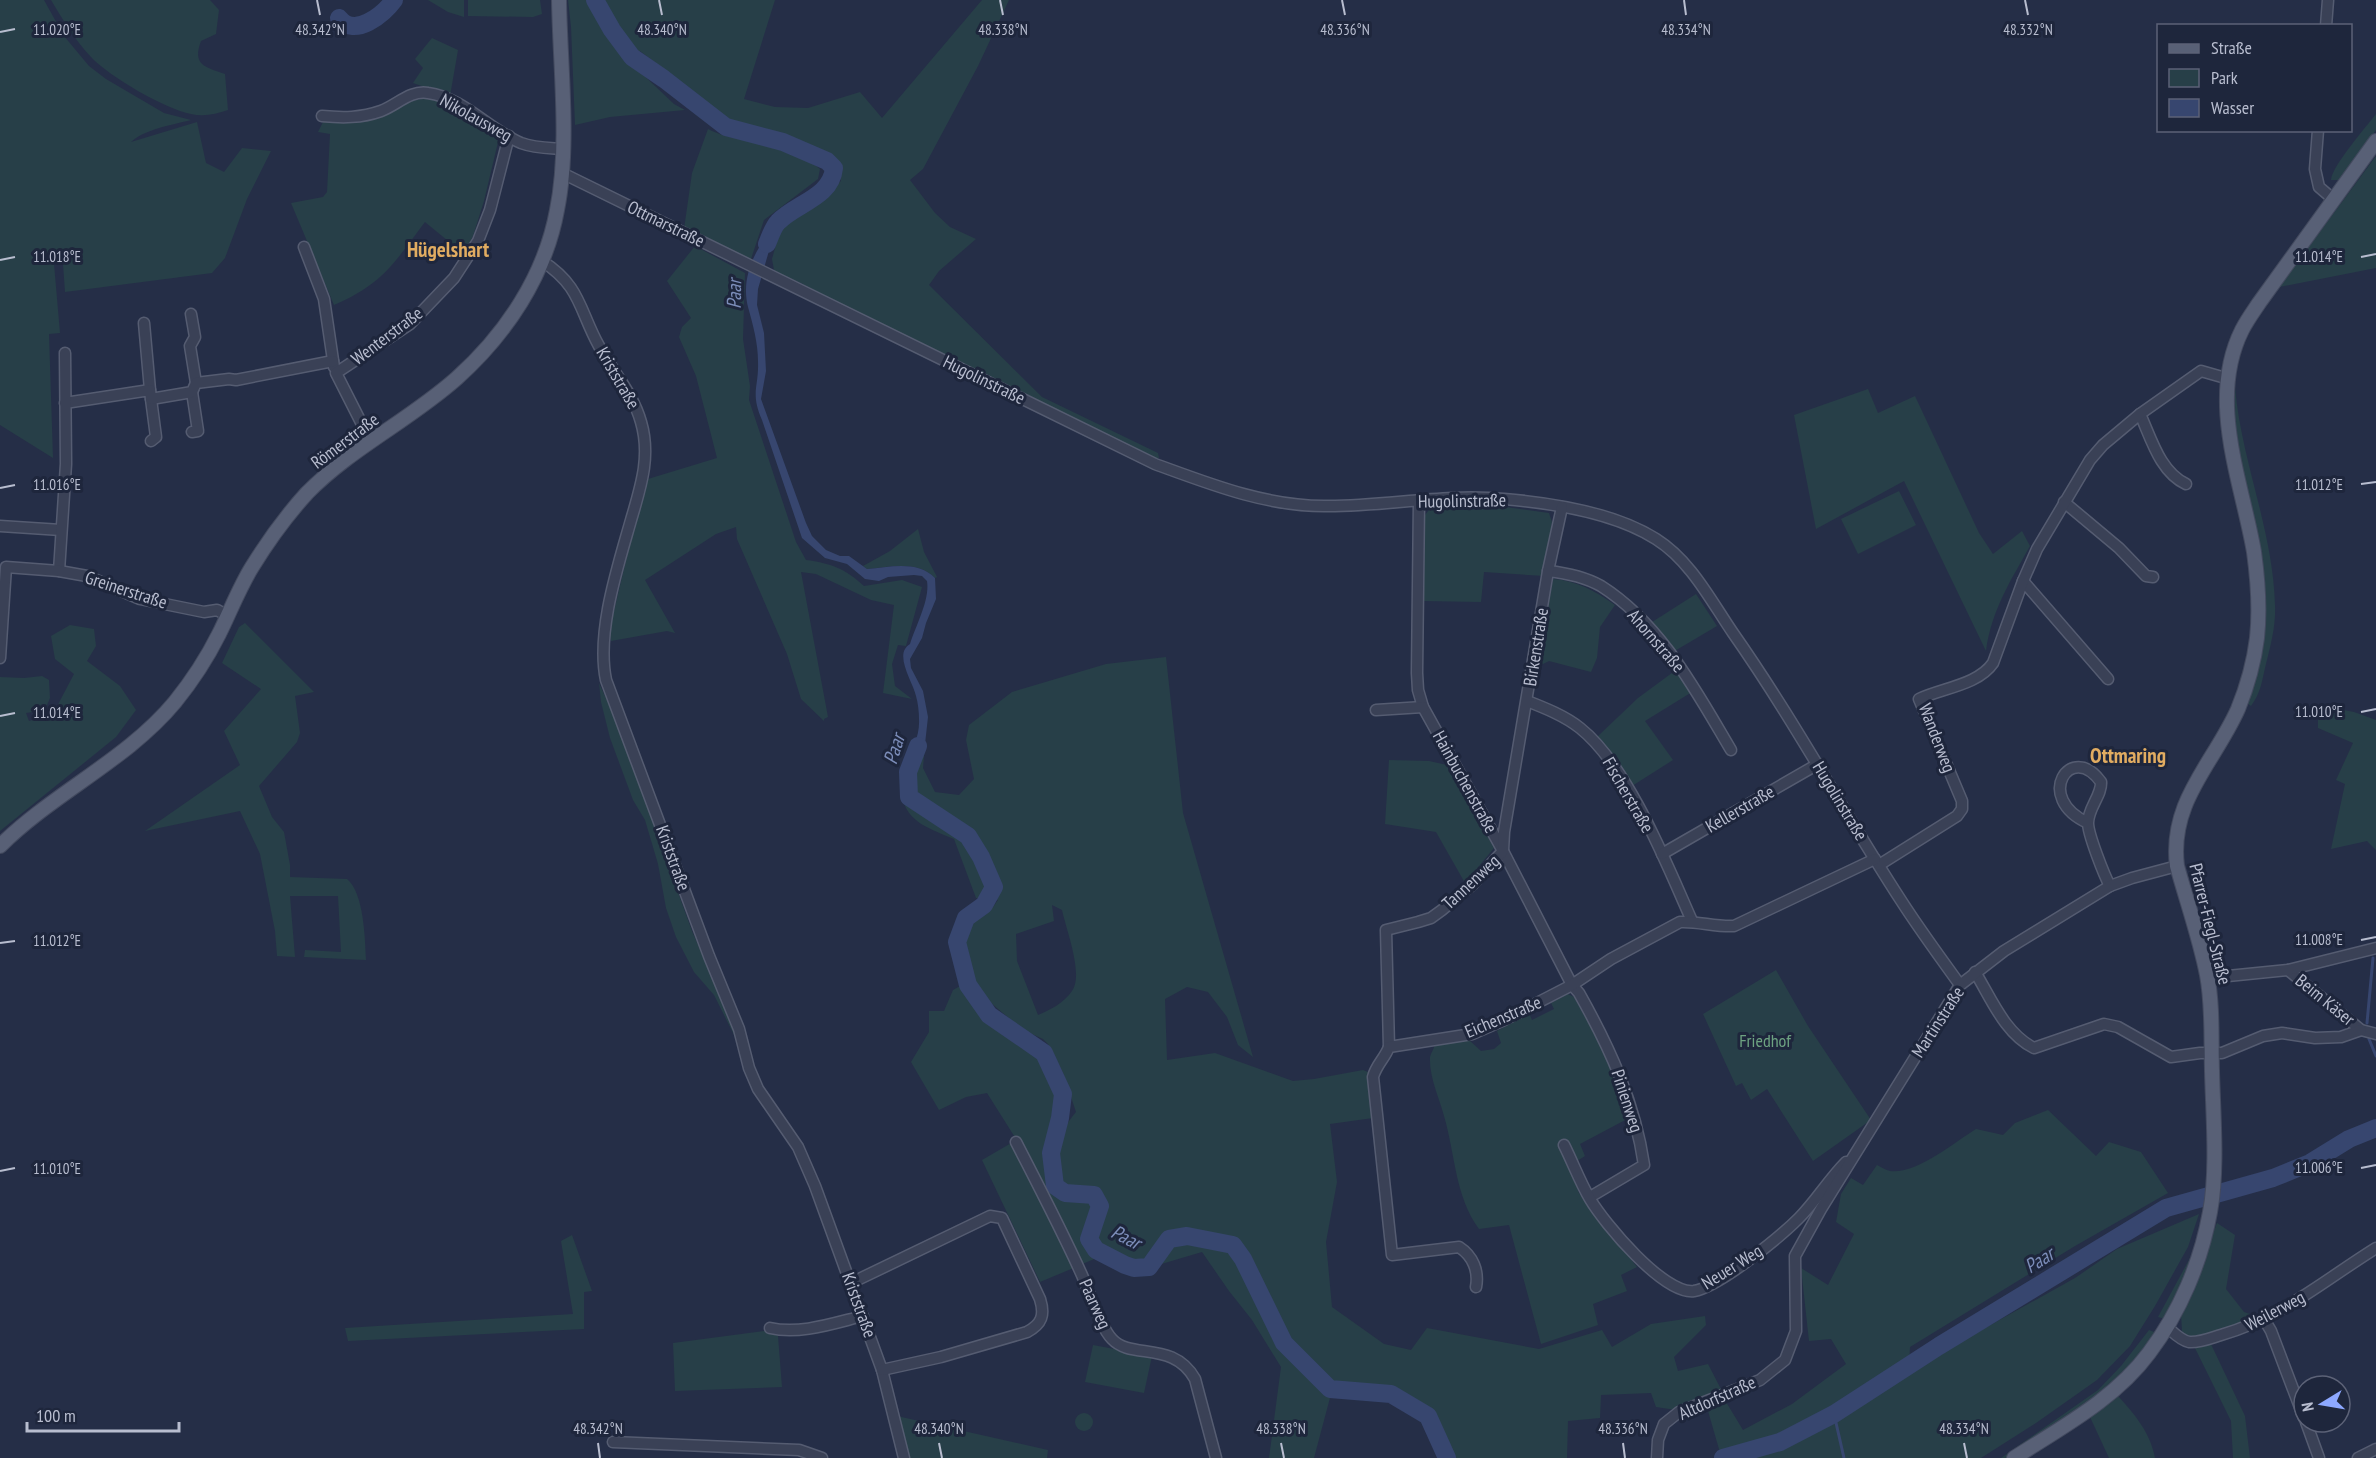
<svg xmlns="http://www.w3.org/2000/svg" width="2376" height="1458" font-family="'PT Sans Narrow',sans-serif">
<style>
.green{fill:#273f48;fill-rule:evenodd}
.water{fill:#37466f}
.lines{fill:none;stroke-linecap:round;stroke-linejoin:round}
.stream{stroke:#37466f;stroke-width:3}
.river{stroke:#37466f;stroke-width:18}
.minor-casing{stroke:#555c71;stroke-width:13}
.major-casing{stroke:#434a5f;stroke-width:16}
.minor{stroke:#3a4156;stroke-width:10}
.major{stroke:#586076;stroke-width:14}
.ticks{fill:none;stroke:#b8bdcf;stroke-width:2}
.labels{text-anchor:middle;stroke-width:6;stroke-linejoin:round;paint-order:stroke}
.street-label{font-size:18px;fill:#b8bdcf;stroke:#1e263c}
.park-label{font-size:18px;fill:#6da281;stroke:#1e263c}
.water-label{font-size:20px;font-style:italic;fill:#7c8db9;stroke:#1e263c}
.quarter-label{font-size:21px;font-weight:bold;fill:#e1ac61;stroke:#1e263c}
.ticks-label{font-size:15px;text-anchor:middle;fill:#b8bdcf;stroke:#1e263c;stroke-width:6;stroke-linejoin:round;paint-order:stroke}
</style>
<rect width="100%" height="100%" fill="#252e47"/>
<g class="green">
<path d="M0 0H44L64 36 89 66 106 79 164 113 191 120C172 125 145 129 131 142L197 122 206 163 224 172 242 148 271 151 247 199 225 258 212 273 65 292 63 264H54L60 333 49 334 53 458 0 425Z"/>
<path d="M51 0H210L219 10 216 34 201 41C192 65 205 67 225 74L228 110C216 114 204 117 191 114 165 109 110 77 91 57 75 40 63 20 51 0Z"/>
<polygon points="428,0 464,0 464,17 448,12"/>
<polygon points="468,0 540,0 542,14 533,17 468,16"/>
<polygon points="568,0 775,0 744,99 775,107 808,108 860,92 882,118 982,0 1009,0 978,66 923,169 910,180 935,213 950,227 976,239 939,271 929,285 1042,397 1158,453 1159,458 1153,458 806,288 803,284 777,273 774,270 772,259 779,234 793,215 807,205 821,199 841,181 835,164 825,155 777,135 735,124 640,51 636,68 674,104 685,110 610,117 575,125 571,27"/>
<polygon points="432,38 458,50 450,96 413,83 423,68 415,59"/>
<path d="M426 98 444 100 496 133 499 138 484 201 473 236 464 254 425 222C394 263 383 284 334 305L291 203 323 197 327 192 330 134 318 132 324 120Z"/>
<path d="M2376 114V130L2342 176 2338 180H2331C2332 166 2366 127 2376 114Z"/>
<path d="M708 129C731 141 746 137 768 144 786 149 806 157 820 169L818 179 764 220 751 259 684 229 692 173Z"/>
<polygon points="2376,156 2376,268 2279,287"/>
<path d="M695 246 745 273 743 339 750 386 749 400 796 542 806 560C830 563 846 569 864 586L902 580 922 587 906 646 898 645 892 664 895 686 912 699 883 693 894 605 871 600 816 574 801 572 828 717 824 719V721L801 699 787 654 737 539 736 527 716 534 645 580 675 633 667 631 611 641 609 632 633 531 648 479 717 458 696 376 679 337 682 327 691 318 667 281Z"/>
<path d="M2235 387C2241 460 2273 530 2275 605 2276 625 2271 644 2266 664 2262 680 2261 693 2251 706L2247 703 2262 638 2234 431 2233 389Z"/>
<path d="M1868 389 1878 413 1915 396 1979 533 1993 554 2022 531 2030 546C2011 580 1991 611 1986 651L1904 481 1816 529 1794 415Z"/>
<polygon points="1899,491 1916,525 1858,554 1841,519"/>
<polygon points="1505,507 1549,513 1552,522 1544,576 1484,572 1481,602 1422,601 1425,515 1429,510"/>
<path d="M918 529 924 552 937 577 935 578C918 560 889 567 867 569L863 566 890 551Z"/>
<path d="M1553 579C1578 581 1595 591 1615 605L1600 627 1597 658 1591 672 1549 661 1537 667Z"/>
<polygon points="1696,594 1717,626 1673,652 1649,624"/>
<path d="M245 623 314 692 295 696 300 733 297 742 259 786 272 817 284 832 290 865V877L347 879C364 893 365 938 366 960L304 957 305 950 341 952 338 896H290L295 957 277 956 275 931 260 854 240 811 145 831 240 765 224 731 261 689 222 663 239 627Z"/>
<polygon points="70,625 94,629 96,646 87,661 120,686 136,710 116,737 0,831 0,677 24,678 42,676 49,680 50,698 45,710 26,713 29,721 53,714 74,674 55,659 51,636"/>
<path d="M1166 657 1183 813 1253 1057 1238 1045 1227 1017 1208 992 1187 987 1165 999 1167 1060 1215 1053 1293 1081 1314 1079 1363 1070 1368 1072 1373 1118 1330 1124 1337 1182 1326 1242 1332 1307 1384 1344 1411 1350 1427 1328 1539 1349 1602 1330 1612 1347 1651 1324 1705 1316 1706 1325 1674 1357 1678 1371 1708 1364 1723 1393 1676 1410 1656 1407 1651 1393 1601 1395 1600 1418 1568 1421 1567 1458H1454C1447 1443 1439 1421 1427 1409 1404 1388 1354 1382 1325 1385L1331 1394 1314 1458H1269L1281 1367 1252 1320 1229 1291 1202 1252 1158 1265C1166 1244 1170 1244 1191 1240L1188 1230 1169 1231 1149 1256 1139 1262 1120 1257 1094 1240 1096 1230 1108 1205C1097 1176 1080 1194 1059 1182 1057 1149 1054 1139 1076 1112L1063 1073 1048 1044 1043 1039 1023 1030 985 998 972 983 966 962 962 940 968 924 993 907 998 900 976 898 954 839C931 829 907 823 902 796 900 783 900 776 906 764L913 770 925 744 923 768 935 792 959 795 974 779 966 740 969 725 1012 692 1106 664ZM1052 905 1062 910C1066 929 1084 975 1072 991 1064 1003 1050 1010 1038 1015L1017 961 1016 934 1054 921Z"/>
<polygon points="1676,670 1692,692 1645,721 1673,760 1632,786 1597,737 1638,698"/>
<polygon points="599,683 615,718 692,931 729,1016 737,1041 714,995 694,972 676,937 666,908 658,864 645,820 633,800 610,738 601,702"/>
<polygon points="2318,705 2354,712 2376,720 2376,850 2367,841 2331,849 2345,784 2336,780 2353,743 2318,728"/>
<polygon points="1389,760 1429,761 1447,765 1494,848 1465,883 1436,832 1385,824"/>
<polygon points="1776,970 1808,1026 1871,1120 1813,1161 1767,1089 1751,1100 1742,1083 1736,1086 1703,1014"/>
<path d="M962 985 986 1016 1039 1054 1055 1095 1056 1115 1046 1139 1051 1184 1060 1194 1092 1200 1095 1211C1084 1234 1081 1237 1099 1257L1080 1265 1016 1139 987 1093 966 1097 939 1110 911 1062 929 1032V1011H944L953 990Z"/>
<path d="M1568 994 1574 997 1605 1052 1629 1118 1580 1144 1585 1156 1569 1166 1579 1193 1637 1267 1621 1275 1627 1291 1593 1304 1598 1325 1541 1344 1509 1225 1479 1229C1455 1197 1455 1153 1444 1116 1439 1097 1429 1077 1430 1057 1431 1053 1434 1048 1435 1045L1469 1040 1481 1051 1494 1049 1501 1043 1497 1031 1529 1013 1532 1020 1554 1009 1551 1003Z"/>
<path d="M2048 1110 2096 1156 2109 1142 2141 1152 2168 1193 2075 1246 1910 1347 1909 1365 1842 1409 1797 1433 1721 1456 1708 1411 1726 1402 1743 1430 1792 1404 1846 1364 1831 1339 1809 1341 1801 1268 1828 1285 1854 1234 1836 1222 1841 1194 1851 1178 1863 1185 1877 1165C1881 1167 1886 1170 1890 1171 1918 1174 1953 1143 1976 1129L2003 1135 2015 1123Z"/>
<polygon points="1013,1142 1076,1267 1040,1282 982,1160"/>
<polygon points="2199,1214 2188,1247 2155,1306 2130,1346 2097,1380 2036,1423 1981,1458 1747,1458 1795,1444 1942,1352 2075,1278 2117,1249"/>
<polygon points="2217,1223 2235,1235 2226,1289 2244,1312 2259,1317 2190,1342 2182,1331 2181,1315"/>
<polygon points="572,1235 592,1291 584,1292 584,1329 348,1341 345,1328 573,1314 561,1241"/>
<polygon points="2197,1245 2190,1269 2165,1319 2158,1317"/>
<polygon points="2149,1330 2154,1332 2155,1336 2129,1368 2102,1395 2013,1458 2001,1458 2098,1390 2121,1366"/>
<polygon points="764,1331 778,1336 782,1387 675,1391 673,1343"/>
<polygon points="2210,1342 2245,1416 2250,1458 2233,1458 2231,1421 2194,1346"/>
<polygon points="1093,1345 1152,1356 1144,1393 1085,1382"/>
<path d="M2118 1396C2135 1415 2150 1432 2155 1458H2109L2090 1417Z"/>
<circle cx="1084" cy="1422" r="9"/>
<polygon points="897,1416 1048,1450 1047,1458 907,1458"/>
</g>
<g class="water">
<polygon points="386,4 392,10 383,21 372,28 351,30 345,29 336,21 342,15 348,20 370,17"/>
<path d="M777 223 758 289 757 305 764 333 766 371 761 399 806 523 812 536 826 550 840 556H849L867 569C890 567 918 560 935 578L936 599 926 623 922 638 910 659 911 668 923 691 928 717 925 744 913 771 906 764C912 749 920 736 919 719 919 712 918 703 916 696 913 682 893 654 910 644 916 625 930 600 927 581L922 576 914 575 888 577 879 581 865 579 847 564 825 558 802 538 762 420C750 392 759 388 758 361 758 343 753 325 748 307 740 275 757 246 777 223Z"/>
</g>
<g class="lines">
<g class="stream">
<polyline points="2367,1023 2373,958"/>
<polyline points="2369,1039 2376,1056"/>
<polyline points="1834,1414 1844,1458"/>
</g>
<g class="river">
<path d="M595 0 612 30 632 57 664 79 726 127 783 142 827 161 834 168C831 198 796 203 778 222 773 227 770 237 767 244"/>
<path d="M339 18C354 39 384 14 394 0"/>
<polyline points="918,746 908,772 909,797 968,836 981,857 994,887 984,905 966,918 957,942 968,985 989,1015 1044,1053 1063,1094 1060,1118 1051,1153 1055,1186 1065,1193 1094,1195 1100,1206 1089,1239 1096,1250 1125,1265 1134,1268 1149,1267 1169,1239 1187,1236 1233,1245 1243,1259 1284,1343 1330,1389 1391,1394 1428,1416 1447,1458"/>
<polyline points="1723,1458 1780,1442 1834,1414 1939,1346 2166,1208 2273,1178 2310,1163 2349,1139 2376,1128"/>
</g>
<g class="minor-casing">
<g id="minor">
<polyline points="2326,26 2328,0"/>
<path d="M322 116C343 118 361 118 381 111 397 105 410 90 428 93 464 98 488 129 521 143 534 148 549 148 562 149"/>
<polyline points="2318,130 2315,169 2319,187 2333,199"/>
<path d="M562 173 1155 464C1210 484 1265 506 1324 506 1384 507 1444 493 1504 499 1552 503 1615 513 1656 539 1691 561 1711 601 1733 633 1794 720 1844 813 1902 902 1920 930 1940 957 1960 985"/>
<polyline points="304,247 324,299 334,367"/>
<path d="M542 261C581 286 579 310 599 346 613 372 633 393 641 422 651 456 641 486 631 520 618 566 596 632 606 680L709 956 739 1029 749 1068 758 1089 798 1147 815 1186 882 1370 904 1458"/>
<polyline points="191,314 195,337 190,346 196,383"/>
<polyline points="144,323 150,390"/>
<polyline points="192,392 198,431 192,432"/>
<polyline points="151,399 156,437 151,441"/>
<polyline points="65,403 150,390 151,399 192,392 196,383 229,379 236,380 333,361"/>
<path d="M2140 414C2151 438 2160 472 2186 484"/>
<polyline points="371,442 336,373 410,324 454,278 478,241 490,210 509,136"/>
<path d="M1419 501 1417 673 1418 690 1423 707 1503 851 1572 985 1579 993C1610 1048 1635 1103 1644 1165L1590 1197"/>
<polyline points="2064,502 2119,548 2146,576 2153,577"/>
<polyline points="0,526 61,530"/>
<polyline points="59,571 66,464 65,353"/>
<path d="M1548 571C1566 573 1585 577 1601 586 1661 624 1696 691 1731 750"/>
<polyline points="2023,581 2108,679"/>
<polyline points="0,658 6,567 59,571 87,576 140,599 204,612 217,610 228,616"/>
<path d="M1527 701C1545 708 1565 716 1580 728 1628 766 1667 865 1692 921"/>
<polyline points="1376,710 1423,707"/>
<path d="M2088 823C2033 798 2071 740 2101 782 2102 795 2088 808 2088 823 2088 834 2104 875 2110 886"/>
<polyline points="1662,854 1818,764"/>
<path d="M1879 865 1957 816 1962 809V801L1919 699C1942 688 1978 685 1993 663L2023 581 2037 549 2090 460 2103 445 2140 414 2201 371 2229 379"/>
<polyline points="2288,970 2361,1030 2376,1034"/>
<path d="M1975 972C1991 998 2005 1034 2034 1048L2104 1024 2118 1027 2171 1057 2200 1053H2222L2263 1036 2282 1033 2315 1038 2341 1037 2361 1030"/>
<polyline points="2208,978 2288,970 2376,948"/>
<polyline points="1389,1047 1386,930 1418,922 1431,918 1442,910 1472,885 1503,851 1504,832 1548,571 1562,507"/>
<path d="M1016 1142C1038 1185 1061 1229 1081 1273 1089 1290 1100 1327 1112 1339 1131 1360 1173 1340 1195 1379L1216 1458"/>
<path d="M1564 1145C1573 1163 1580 1182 1590 1199 1604 1223 1664 1295 1694 1291 1719 1287 1780 1237 1799 1218 1816 1201 1829 1179 1846 1162"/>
<path d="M851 1283 990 1216 1002 1218 1040 1299C1045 1315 1042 1324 1027 1332L941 1357 882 1370"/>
<path d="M1476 1287C1479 1271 1473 1256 1459 1247L1392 1255 1373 1077C1376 1065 1385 1058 1389 1047L1472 1034 1504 1020 1572 985 1611 959 1680 922C1698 921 1715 927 1734 926L1875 859"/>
<polyline points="2264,1319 2271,1331 2304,1418"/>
<path d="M2167 1327C2173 1332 2180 1340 2189 1342 2199 1343 2211 1338 2221 1335 2283 1317 2323 1281 2376 1248"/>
<path d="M770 1328C800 1335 834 1323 863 1316"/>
<polyline points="2306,1422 2319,1458"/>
<polyline points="613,1442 799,1450 822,1458"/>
<polyline points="1657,1458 1658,1440 1664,1424 1679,1412 1760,1380 1785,1360 1796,1331 1795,1256 1821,1209 1960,985 2004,951 2110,886 2132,878 2177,866"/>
<polyline points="2358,1458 2376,1449"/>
</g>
</g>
<g class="major-casing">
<g id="major">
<path d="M0 846C53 793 127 760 175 702 192 681 207 658 219 634 230 612 239 588 252 567 268 541 287 515 307 493 351 448 410 420 457 378 506 334 545 276 557 210 570 146 560 66 559 0"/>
<path d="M2014 1458C2062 1427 2115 1399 2149 1353 2180 1312 2201 1262 2210 1212 2218 1170 2213 1114 2212 1071 2211 1040 2213 1006 2207 975 2200 939 2187 902 2177 866 2169 801 2214 763 2238 709 2247 687 2254 662 2257 638 2260 610 2258 581 2254 552 2242 482 2207 400 2242 330 2247 320 2253 312 2259 303L2376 141"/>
</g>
</g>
<use href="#minor" class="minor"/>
<use href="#major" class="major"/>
</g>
<path class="ticks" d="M317 0 320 15M659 0 662 15M1000 0 1003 15M1342 0 1345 15M1684 0 1686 15M2025 0 2028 15M0 32 15 29M2361 257 2376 254M0 260 15 257M2361 484 2376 482M0 488 15 485M2361 712 2376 709M0 716 15 713M2361 940 2376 937M0 943 15 941M2361 1168 2376 1165M0 1171 15 1168M598 1443 600 1458M939 1443 942 1458M1281 1443 1284 1458M1623 1443 1625 1458M1964 1443 1967 1458"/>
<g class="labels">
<g class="street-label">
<text transform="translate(476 118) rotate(29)" y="6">Nikolausweg</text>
<text transform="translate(666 224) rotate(26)" y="6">Ottmarstraße</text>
<text transform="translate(387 336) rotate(-37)" y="6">Wenterstraße</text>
<text transform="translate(618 378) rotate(60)" y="6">Kriststraße</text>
<text transform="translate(984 380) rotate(26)" y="6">Hugolinstraße</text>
<text transform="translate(345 441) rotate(-37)" y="6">Römerstraße</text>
<text transform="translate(1462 501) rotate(-1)" y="6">Hugolinstraße</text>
<text transform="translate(126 590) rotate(18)" y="6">Greinerstraße</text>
<text transform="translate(1656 641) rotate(49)" y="6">Ahornstraße</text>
<text transform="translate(1536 647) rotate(-81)" y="6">Birkenstraße</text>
<text transform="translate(1937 738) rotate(69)" y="6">Wanderweg</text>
<text transform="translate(1465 782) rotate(61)" y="6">Hainbuchenstraße</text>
<text transform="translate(1628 795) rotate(60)" y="6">Fischerstraße</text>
<text transform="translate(1840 801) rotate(59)" y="6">Hugolinstraße</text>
<text transform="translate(1740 809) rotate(-30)" y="6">Kellerstraße</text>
<text transform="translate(673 858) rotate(70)" y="6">Kriststraße</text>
<text transform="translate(1471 882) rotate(-43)" y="6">Tannenweg</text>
<text transform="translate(2210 924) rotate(76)" y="6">Pfarrer-Fiegl-Straße</text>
<text transform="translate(2325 1000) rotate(39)" y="6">Beim Käser</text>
<text transform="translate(1503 1017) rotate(-23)" y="6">Eichenstraße</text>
<text transform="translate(1938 1022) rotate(-57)" y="6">Martinstraße</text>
<text transform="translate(1627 1101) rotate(72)" y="6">Pinienweg</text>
<text transform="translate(1732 1267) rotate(-32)" y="6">Neuer Weg</text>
<text transform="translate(1095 1304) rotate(66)" y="6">Paarweg</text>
<text transform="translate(859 1305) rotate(70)" y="6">Kriststraße</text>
<text transform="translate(2275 1311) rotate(-28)" y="6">Weilerweg</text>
<text transform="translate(1717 1398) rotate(-24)" y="6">Altdorfstraße</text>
</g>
<g class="park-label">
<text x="1765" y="1047">Friedhof</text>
</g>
<g class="water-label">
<text transform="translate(734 294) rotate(-89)" y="7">Paar</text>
<text transform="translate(894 749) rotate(-73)" y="7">Paar</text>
<text transform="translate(1126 1237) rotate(27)" y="7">Paar</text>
<text transform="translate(2039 1260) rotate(-32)" y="7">Paar</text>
</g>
<g class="quarter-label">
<text x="448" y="257">Hügelshart</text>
<text x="2128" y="763">Ottmaring</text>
</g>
</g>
<g class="ticks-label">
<text x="57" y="35">11.020°E</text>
<text x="320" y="35">48.342°N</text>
<text x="662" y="35">48.340°N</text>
<text x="1003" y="35">48.338°N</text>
<text x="1345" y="35">48.336°N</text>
<text x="1686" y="35">48.334°N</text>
<text x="2028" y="35">48.332°N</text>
<text x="2319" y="262">11.014°E</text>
<text x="57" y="262">11.018°E</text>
<text x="2319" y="490">11.012°E</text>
<text x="57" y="490">11.016°E</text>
<text x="2319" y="717">11.010°E</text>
<text x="57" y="718">11.014°E</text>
<text x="2319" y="945">11.008°E</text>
<text x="57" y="946">11.012°E</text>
<text x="2319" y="1173">11.006°E</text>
<text x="57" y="1174">11.010°E</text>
<text x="598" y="1434">48.342°N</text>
<text x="939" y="1434">48.340°N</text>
<text x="1281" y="1434">48.338°N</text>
<text x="1623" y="1434">48.336°N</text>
<text x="1964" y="1434">48.334°N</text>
</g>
<rect x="2157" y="24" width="195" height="108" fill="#1e263c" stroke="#5c6277" stroke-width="1.5"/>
<rect x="2169" y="44" width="30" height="9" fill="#586076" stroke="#5c6277" stroke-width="1.5"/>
<text x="2211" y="54" font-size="18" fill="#b8bdcf">Straße</text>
<rect x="2169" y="69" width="30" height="18" fill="#273f48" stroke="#5c6277" stroke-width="1.5"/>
<text x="2211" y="84" font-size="18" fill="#b8bdcf">Park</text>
<rect x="2169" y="99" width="30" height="18" fill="#37466f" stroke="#5c6277" stroke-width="1.5"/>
<text x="2211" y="114" font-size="18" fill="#b8bdcf">Wasser</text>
<g transform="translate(2322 1404) rotate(259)"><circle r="28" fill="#1e263c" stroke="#5c6277" stroke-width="1.5"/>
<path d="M0-4.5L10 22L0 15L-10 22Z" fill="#8da8ff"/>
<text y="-9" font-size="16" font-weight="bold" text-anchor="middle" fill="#b8bdcf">N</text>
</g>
<path d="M27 1422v9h152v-9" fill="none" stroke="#b8bdcf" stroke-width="3"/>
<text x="36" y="1422" font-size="18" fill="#b8bdcf" stroke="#1e263c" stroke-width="4.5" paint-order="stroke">100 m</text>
</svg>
